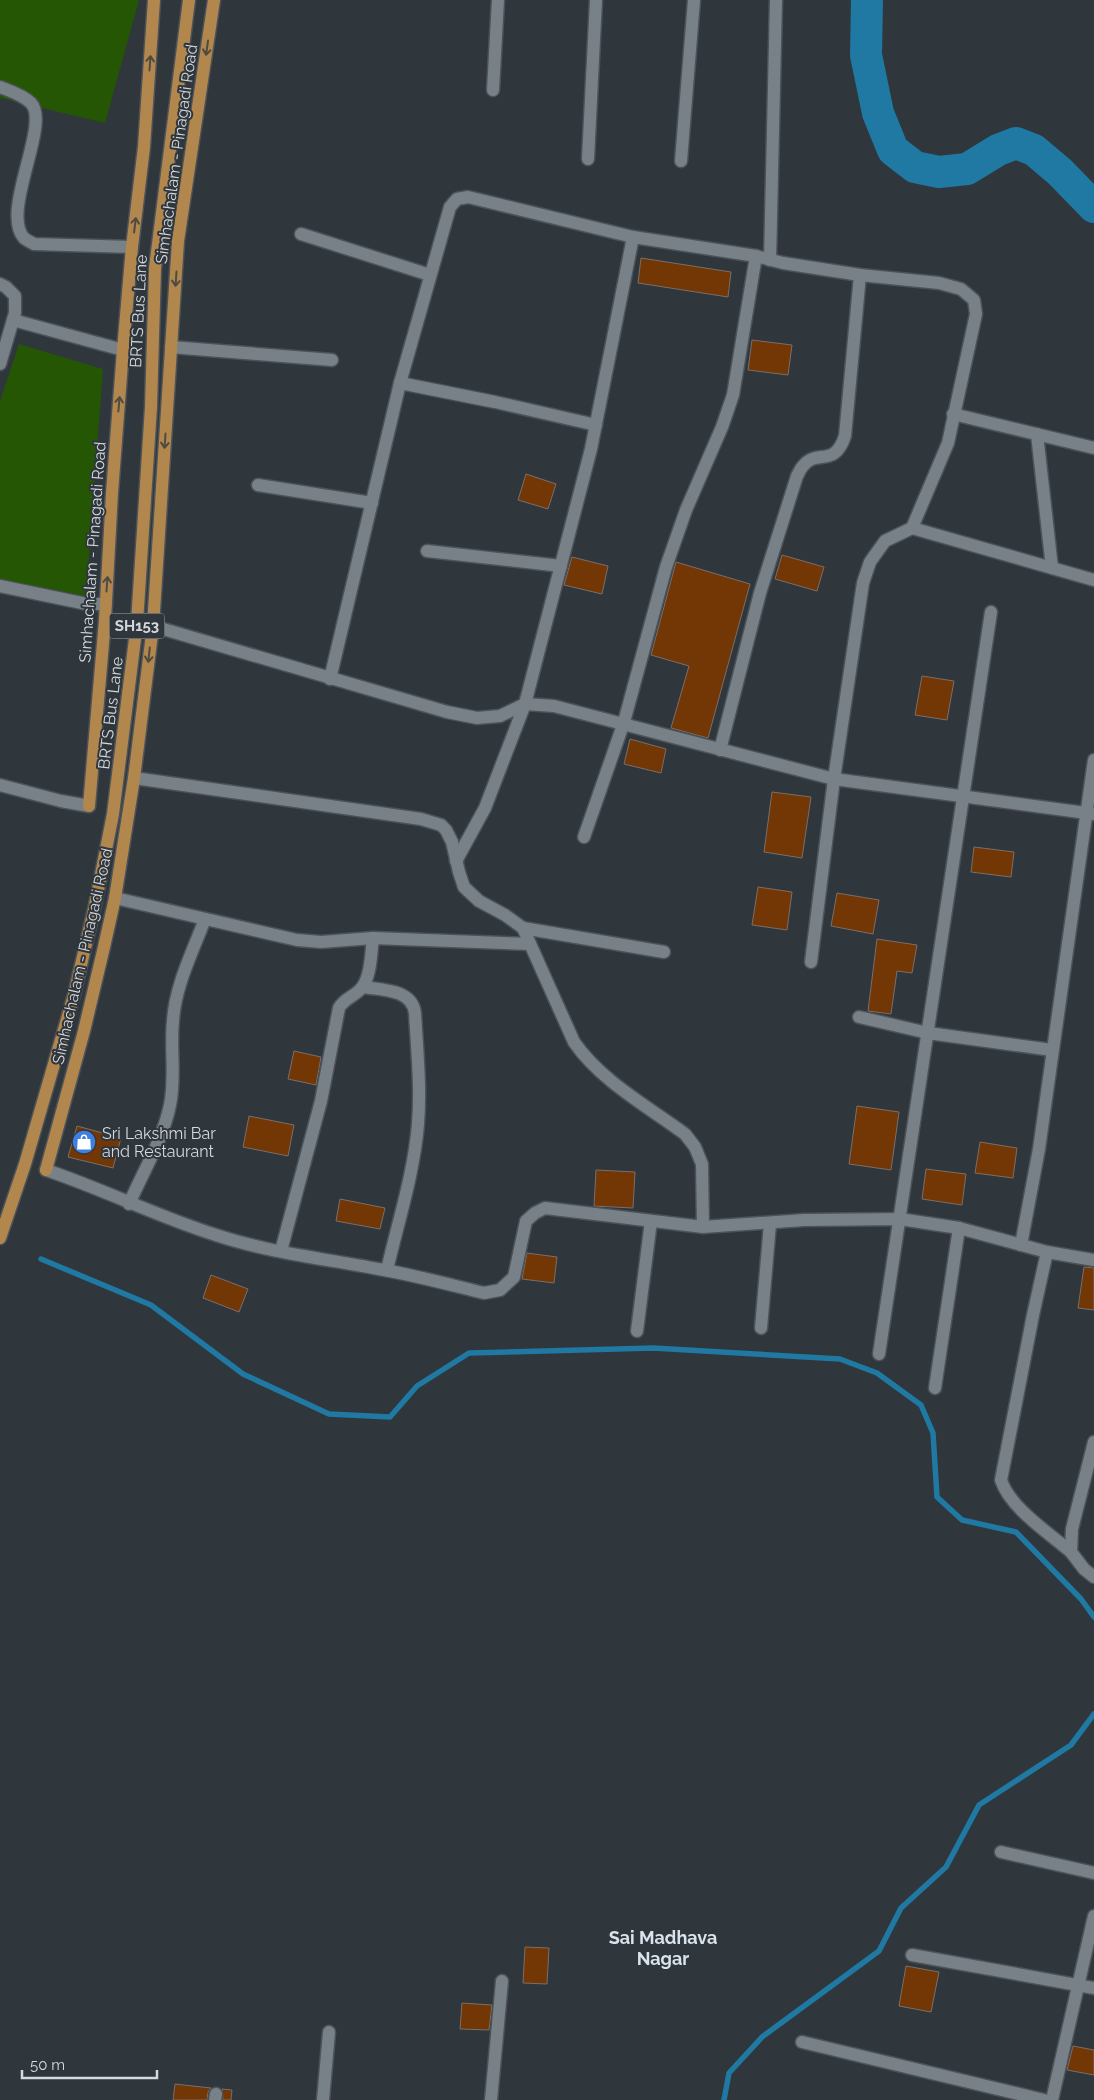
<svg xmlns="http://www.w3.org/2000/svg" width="1094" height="2100" font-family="Raleway,sans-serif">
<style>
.green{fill:#255604}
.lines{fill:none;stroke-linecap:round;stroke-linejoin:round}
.stream{stroke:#1f79a2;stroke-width:5.5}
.river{stroke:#1f79a2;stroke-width:32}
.building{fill:#733605;stroke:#796f6a}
.minor-casing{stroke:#4c5257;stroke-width:15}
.major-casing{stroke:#4c5257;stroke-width:15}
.minor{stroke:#788188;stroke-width:12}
.major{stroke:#b2874d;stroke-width:12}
.oneway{stroke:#504a40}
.labels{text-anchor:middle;stroke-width:4;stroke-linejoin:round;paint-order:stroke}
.shield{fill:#2f363c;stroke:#a2a8ad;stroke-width:1}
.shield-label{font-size:15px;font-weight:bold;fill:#d4d9dd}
.street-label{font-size:16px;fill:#d4d9dd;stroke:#2f363c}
.poi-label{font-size:16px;fill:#d4d9dd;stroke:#2f363c;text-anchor:start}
.neighbourhood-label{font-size:18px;font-weight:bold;fill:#d9e3eb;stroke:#2f363c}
</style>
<rect width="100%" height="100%" fill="#2f363c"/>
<g class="green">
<polygon points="0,0 139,0 105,123 0,98"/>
<polygon points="19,344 103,369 86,596 0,579 0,401"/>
</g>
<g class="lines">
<g class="stream">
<polyline points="41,1259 151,1305 243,1374 329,1414 390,1417 417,1386 469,1353 653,1348 840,1359 877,1373 921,1405 933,1433 937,1497 962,1520 1016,1532 1081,1599 1094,1617"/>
<polyline points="724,2100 729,2073 762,2037 879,1951 901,1908 946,1867 979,1805 1071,1745 1094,1714"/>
</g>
<polyline class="river" points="867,0 866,55 878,113 893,150 915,167 939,172 967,169 998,150 1016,143 1034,150 1060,172 1094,207"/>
</g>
<g class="building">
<polygon points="641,258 731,272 728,297 638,283"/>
<polygon points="752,340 792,345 788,375 748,370"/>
<polygon points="526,474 556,484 548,509 518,500"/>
<polygon points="782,555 824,567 817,591 775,579"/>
<polygon points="572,557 608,566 602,594 564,585"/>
<polygon points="676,562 750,584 708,738 671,728 689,666 651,655"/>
<polygon points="922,676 954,681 947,720 915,715"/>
<polygon points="630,739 666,749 661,773 624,764"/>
<polygon points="772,792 811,797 802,858 764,852"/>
<polygon points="974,847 1014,852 1011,877 971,872"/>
<polygon points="758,887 792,892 787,930 752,925"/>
<polygon points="837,893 879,900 873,934 831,926"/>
<polygon points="877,939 917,945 912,973 897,971 891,1014 868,1011"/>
<polygon points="294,1051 321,1057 316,1085 288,1079"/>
<polygon points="857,1106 899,1112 891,1170 849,1164"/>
<polygon points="249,1116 294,1125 288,1156 243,1147"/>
<polygon points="77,1126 121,1138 113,1168 68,1157"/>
<polygon points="980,1142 1017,1148 1013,1178 975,1173"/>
<polygon points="926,1169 966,1174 962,1205 922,1199"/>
<polygon points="596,1170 635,1172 633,1208 594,1206"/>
<polygon points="340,1199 385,1208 380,1229 336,1221"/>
<polygon points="527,1253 557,1257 554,1283 522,1279"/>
<polygon points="1084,1267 1094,1268 1094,1310 1078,1308"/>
<polygon points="211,1275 248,1289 239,1312 203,1298"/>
<polygon points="525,1947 549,1948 547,1984 523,1983"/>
<polygon points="906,1966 939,1972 931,2012 899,2006"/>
<polygon points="462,2003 492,2005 489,2030 460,2029"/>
<polygon points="1073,2046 1094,2050 1094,2075 1067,2070"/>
<polygon points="175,2084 211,2088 208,2092 207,2100 173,2100"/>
<polygon points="222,2089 232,2090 231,2100 223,2100"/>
</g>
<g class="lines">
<g class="minor-casing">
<g id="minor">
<path d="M0 87C10 91 23 95 31 103 51 124 0 212 24 238 26 240 31 242 34 244L132 247"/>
<polyline points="493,90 498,0"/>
<polyline points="588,159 596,0"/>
<polyline points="681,161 694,0"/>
<polyline points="301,234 430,275"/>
<polyline points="770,260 776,0"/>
<polyline points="0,284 6,287 15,296 15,313 0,364"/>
<polyline points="13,320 123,350"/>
<polyline points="171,347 332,360"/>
<polyline points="400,383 495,402 596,425"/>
<polyline points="953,414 1094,448"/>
<polyline points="1037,434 1052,568"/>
<polyline points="258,485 372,503"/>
<polyline points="427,551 561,566"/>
<polyline points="0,586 87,604 106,604"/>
<polyline points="105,620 153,626 447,712 477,718 500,716 525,704 554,706 834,779 1094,814"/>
<polyline points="330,679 400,383 450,207 457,199 468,197 633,237 756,256 783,263 860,275 939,283 961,289 974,300 976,314 948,443 912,528 1094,580"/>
<path d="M720 750 760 593 797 476C799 473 800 469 803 466 817 448 834 469 845 436L860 275"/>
<path d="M134 778 421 819 441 825 446 830 452 842 459 872 464 887 479 901 505 915 523 928 574 1042C601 1081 647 1106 685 1134L695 1147 702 1164 703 1227"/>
<polyline points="0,785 61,801 89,806"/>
<polyline points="584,837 624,722 666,567 686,510 722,427 733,395 756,256"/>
<polyline points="456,861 485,808 525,704 591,449 633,237"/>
<polyline points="115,898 297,940 321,942 373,938 530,944"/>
<polyline points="523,928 664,952"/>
<polyline points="811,962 834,779 863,583 870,562 885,541 912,528"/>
<path d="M363 987C382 990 412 989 415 1013 417 1050 421 1087 418 1124 414 1173 398 1222 387 1270"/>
<polyline points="859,1017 928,1033 1052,1050"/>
<path d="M46 1170C103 1189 158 1217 216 1235 270 1253 328 1259 384 1270 418 1276 451 1285 484 1293L500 1290 514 1277 526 1221 535 1213 545 1208 703 1227 804 1220 900 1219 959 1228 1047 1252 1094 1260"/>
<path d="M129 1204C143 1172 163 1139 170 1105 176 1077 170 1049 173 1021 175 986 193 951 205 919"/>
<polyline points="1021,1245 1039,1149 1094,760"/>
<path d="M281 1251 321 1101 339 1008C345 997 357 996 363 986 371 974 371 953 373 938"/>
<path d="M1047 1252 1033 1315 1001 1480C1010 1508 1049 1533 1071 1552"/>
<polyline points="761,1328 770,1224"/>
<polyline points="637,1331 651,1221"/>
<polyline points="879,1354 991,612"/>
<polyline points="935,1388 959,1228"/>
<polyline points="1094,1442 1072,1529 1071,1552 1084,1569 1094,1577"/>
<polyline points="1001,1852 1094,1873"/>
<polyline points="912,1955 1094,1988"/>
<polyline points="802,2042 1044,2100"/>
<polyline points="215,2100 216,2094"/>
<polyline points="323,2100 329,2032"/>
<polyline points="491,2100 502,1981"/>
<polyline points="1052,2100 1094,1916"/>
</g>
</g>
<g class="major-casing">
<g id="major">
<polyline points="89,806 105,620 112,493 123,350 132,247 144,147 154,0"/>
<polyline points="46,1170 84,1031 104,947 115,898 134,778 153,626 178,241 214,0"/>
<polyline points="0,1238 25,1164 74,995 95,905 113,814 137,623 151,407 155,268 189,0"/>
</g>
</g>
<use href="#minor" class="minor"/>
<use href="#major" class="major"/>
</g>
<defs><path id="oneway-shaft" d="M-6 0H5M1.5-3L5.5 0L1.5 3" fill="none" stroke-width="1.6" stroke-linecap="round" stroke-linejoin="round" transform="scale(1.25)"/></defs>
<g class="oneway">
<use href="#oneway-shaft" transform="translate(207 48) rotate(98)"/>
<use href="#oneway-shaft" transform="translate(150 63) rotate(-86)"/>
<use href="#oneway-shaft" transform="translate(135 225) rotate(-83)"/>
<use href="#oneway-shaft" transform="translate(176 279) rotate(94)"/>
<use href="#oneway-shaft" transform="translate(119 404) rotate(-85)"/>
<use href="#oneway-shaft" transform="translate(165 441) rotate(94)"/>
<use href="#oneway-shaft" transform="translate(107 584) rotate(-86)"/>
<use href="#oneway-shaft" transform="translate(149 655) rotate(96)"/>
</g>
<defs>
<g id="shop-disc" transform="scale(1.25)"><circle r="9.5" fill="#3f7fe0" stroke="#2f363c"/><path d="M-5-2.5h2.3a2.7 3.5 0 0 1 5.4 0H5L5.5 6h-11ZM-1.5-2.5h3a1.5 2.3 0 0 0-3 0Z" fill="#fff"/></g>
</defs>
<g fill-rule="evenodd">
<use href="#shop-disc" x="84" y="1142"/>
</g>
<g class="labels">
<rect class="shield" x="109.5" y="613.5" width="55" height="25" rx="4"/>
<g class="shield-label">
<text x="137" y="631">SH153</text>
</g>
<g class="street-label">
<text transform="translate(176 154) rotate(-82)" y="6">Simhachalam - Pinagadi Road</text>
<text transform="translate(138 311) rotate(-87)" y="6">BRTS Bus Lane</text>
<text transform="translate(92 552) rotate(-86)" y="6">Simhachalam - Pinagadi Road</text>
<text transform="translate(110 713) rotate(-83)" y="6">BRTS Bus Lane</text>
<text transform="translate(82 956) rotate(-77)" y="6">Simhachalam - Pinagadi Road</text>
</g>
<g class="poi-label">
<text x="102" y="1139">Sri Lakshmi Bar<tspan x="102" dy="18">and Restaurant</tspan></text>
</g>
<g class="neighbourhood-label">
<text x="663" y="1944">Sai Madhava<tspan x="663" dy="21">Nagar</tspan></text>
</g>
</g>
<path d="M22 2070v8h135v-8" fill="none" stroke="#d4d9dd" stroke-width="2.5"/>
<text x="30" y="2070" font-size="15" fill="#d4d9dd" stroke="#2f363c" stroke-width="4" paint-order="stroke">50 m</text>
</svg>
